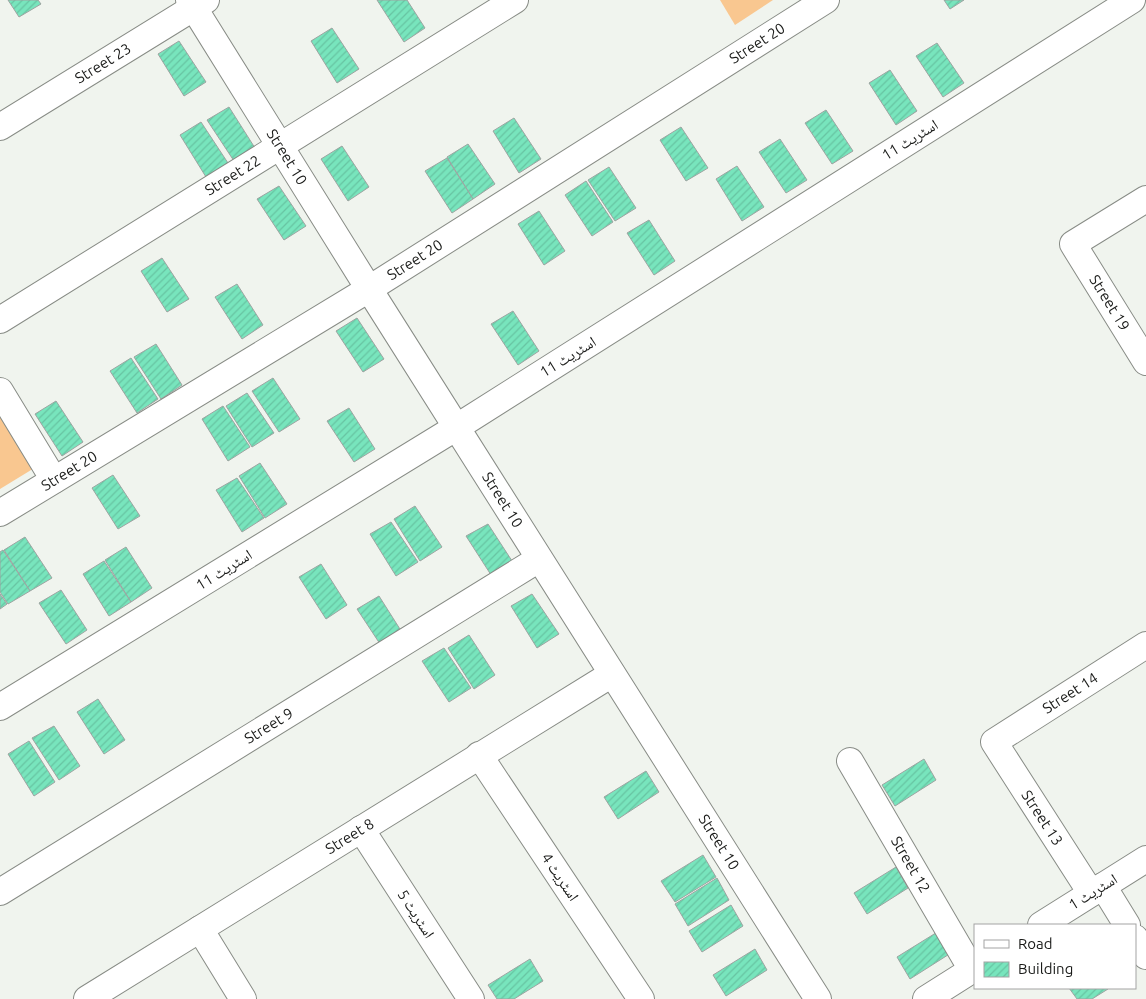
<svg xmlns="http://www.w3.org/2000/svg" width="1146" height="999" font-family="Ubuntu,'Noto Naskh Arabic',sans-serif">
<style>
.park{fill:#f9c790}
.building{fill:url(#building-hatch);stroke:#9da4a1}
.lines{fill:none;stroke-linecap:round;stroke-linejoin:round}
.minor-casing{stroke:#888c86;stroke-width:28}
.minor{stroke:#fff;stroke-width:26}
.labels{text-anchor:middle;stroke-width:5;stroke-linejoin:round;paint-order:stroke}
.street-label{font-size:15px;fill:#191a18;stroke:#fff}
</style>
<defs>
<pattern id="building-hatch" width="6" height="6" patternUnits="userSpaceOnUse" patternTransform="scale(1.25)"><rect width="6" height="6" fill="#78e5bd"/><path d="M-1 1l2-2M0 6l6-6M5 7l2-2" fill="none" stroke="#67c4a2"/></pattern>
</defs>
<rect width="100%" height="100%" fill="#f0f4ee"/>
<g class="park">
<polygon points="720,0 773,0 735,25"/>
<polygon points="0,410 36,467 0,489"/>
</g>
<g class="building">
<polygon points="8,0 38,0 41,4 19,17"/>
<polygon points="377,0 407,0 425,28 404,42"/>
<polygon points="944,0 964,0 950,9"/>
<polygon points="332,28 359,69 337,83 311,41"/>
<polygon points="179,41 206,82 184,96 158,54"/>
<polygon points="937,43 964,83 943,97 916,56"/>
<polygon points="890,70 917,111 896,125 869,83"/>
<polygon points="229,107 255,148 234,161 207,120"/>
<polygon points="826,110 853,151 832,164 805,123"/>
<polygon points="514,118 541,159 519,173 493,131"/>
<polygon points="201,122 228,163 206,177 180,135"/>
<polygon points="681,127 708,168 686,181 660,140"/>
<polygon points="780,139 807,180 786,193 759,152"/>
<polygon points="468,144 495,184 473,199 447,157"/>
<polygon points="342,146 369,187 348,201 321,159"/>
<polygon points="447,158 473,199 452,213 425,171"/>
<polygon points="737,166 764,207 742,221 716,179"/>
<polygon points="609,167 636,208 615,221 588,180"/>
<polygon points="586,181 613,222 592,236 565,195"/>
<polygon points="279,186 306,226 284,240 257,199"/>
<polygon points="539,211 565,251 544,265 518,224"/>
<polygon points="649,220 675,261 654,275 627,233"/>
<polygon points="162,258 189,299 167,312 141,271"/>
<polygon points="237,284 263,325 242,339 215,297"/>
<polygon points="513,311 539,351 518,365 491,324"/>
<polygon points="357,318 384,359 363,372 336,331"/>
<polygon points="156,344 182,385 161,399 134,357"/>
<polygon points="131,358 158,399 137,413 110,371"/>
<polygon points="273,378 300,419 279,432 252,391"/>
<polygon points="247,393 274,433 252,447 226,406"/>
<polygon points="56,401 83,442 62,456 35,414"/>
<polygon points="223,406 250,447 228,461 202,419"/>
<polygon points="349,408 375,449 354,462 327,421"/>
<polygon points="260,463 287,504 265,518 239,476"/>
<polygon points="113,475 140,516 118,529 92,488"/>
<polygon points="237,478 264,518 242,532 216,490"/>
<polygon points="415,506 442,547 420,561 394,519"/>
<polygon points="391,522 418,562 396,576 370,534"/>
<polygon points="488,524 514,564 493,578 466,536"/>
<polygon points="25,537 52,578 30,591 4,550"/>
<polygon points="126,547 152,588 131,602 105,560"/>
<polygon points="3,550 30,591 8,604 0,592 0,552"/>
<polygon points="104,561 131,602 109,616 83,574"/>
<polygon points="321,564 347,605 326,619 299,577"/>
<polygon points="61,590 87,630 66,644 39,603"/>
<polygon points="0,594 7,604 0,609"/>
<polygon points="532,594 559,634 537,648 511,606"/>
<polygon points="379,596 405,637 384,650 357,609"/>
<polygon points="469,635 495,675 474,689 448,648"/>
<polygon points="444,648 471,688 449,702 422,661"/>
<polygon points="98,699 125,740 104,754 77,712"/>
<polygon points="54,726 80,766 59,780 32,738"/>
<polygon points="29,741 55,782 34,796 8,754"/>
<polygon points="924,759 936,780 895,806 882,785"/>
<polygon points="646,771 659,792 618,819 604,797"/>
<polygon points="703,855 716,877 675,902 661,881"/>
<polygon points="896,867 908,888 867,914 854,893"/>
<polygon points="717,878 729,900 688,926 675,904"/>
<polygon points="731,905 743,926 702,952 689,931"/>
<polygon points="939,931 951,953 910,979 897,957"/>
<polygon points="755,949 767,970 726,996 713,975"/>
<polygon points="530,959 543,981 514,999 497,999 488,985"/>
<polygon points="1069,988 1107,988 1108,989 1092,999 1077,999"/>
</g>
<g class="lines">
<g class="minor-casing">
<g id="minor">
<path id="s1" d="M189 0 369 289 818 999"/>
<path id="s2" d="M0 127 206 0"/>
<path id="s3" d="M1146 199 1073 244 1146 362"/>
<path id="s4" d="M0 320 515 0"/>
<polyline points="0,391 54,480"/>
<path id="s5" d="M0 513 369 289 826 0"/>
<polyline points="0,707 457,427 1132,0"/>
<polyline points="479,755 641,999"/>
<path id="s6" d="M850 761 972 970"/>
<polyline points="361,829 471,999"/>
<polyline points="1103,886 1127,925"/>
<path id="s7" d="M0 892 539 559"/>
<path id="s8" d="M1091 893 994 742 1146 645"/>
<polyline points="1041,925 1146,859"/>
<polyline points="200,929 243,999"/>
<polyline points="1135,938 1146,956"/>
<path id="s9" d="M87 999 612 674"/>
<polyline points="926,999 975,968"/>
</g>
</g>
<use href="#minor" class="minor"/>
</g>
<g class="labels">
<g class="street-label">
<text dy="5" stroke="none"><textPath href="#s5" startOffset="891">Street 20</textPath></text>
<text dy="5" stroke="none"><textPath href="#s2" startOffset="121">Street 23</textPath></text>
<text transform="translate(910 140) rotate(-32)" y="5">اسٹریٹ 11</text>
<text dy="5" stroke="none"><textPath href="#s1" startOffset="185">Street 10</textPath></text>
<text dy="5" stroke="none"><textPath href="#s4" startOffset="274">Street 22</textPath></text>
<text dy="5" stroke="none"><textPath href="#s5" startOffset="486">Street 20</textPath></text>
<text dy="5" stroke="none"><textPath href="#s3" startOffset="155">Street 19</textPath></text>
<text transform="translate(568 357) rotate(-32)" y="5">اسٹریٹ 11</text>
<text dy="5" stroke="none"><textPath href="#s5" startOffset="81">Street 20</textPath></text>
<text dy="5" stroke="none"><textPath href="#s1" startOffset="590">Street 10</textPath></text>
<text transform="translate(224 570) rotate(-32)" y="5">اسٹریٹ 11</text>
<text dy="5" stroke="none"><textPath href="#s8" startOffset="270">Street 14</textPath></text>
<text dy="5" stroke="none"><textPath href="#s7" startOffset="316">Street 9</textPath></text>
<text transform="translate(1042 818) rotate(57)" y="5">Street 13</text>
<text dy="5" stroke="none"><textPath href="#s9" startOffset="309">Street 8</textPath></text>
<text dy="5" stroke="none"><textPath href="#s1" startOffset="995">Street 10</textPath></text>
<text dy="5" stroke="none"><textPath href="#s6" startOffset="120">Street 12</textPath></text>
<text transform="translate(560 877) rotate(56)" y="5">اسٹریٹ 4</text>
<text transform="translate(1093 892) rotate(-32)" y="5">اسٹریٹ 1</text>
<text transform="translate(416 914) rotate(57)" y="5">اسٹریٹ 5</text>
</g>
</g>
<rect x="974" y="924" width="162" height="65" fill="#ffffff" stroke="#a3a3a3"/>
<rect x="984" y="940" width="25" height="8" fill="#ffffff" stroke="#a3a3a3"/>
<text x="1018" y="949" font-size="15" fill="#191a18">Road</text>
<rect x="984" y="962" width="25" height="15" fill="url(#building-hatch)" stroke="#a3a3a3"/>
<text x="1018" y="974" font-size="15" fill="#191a18">Building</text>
</svg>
